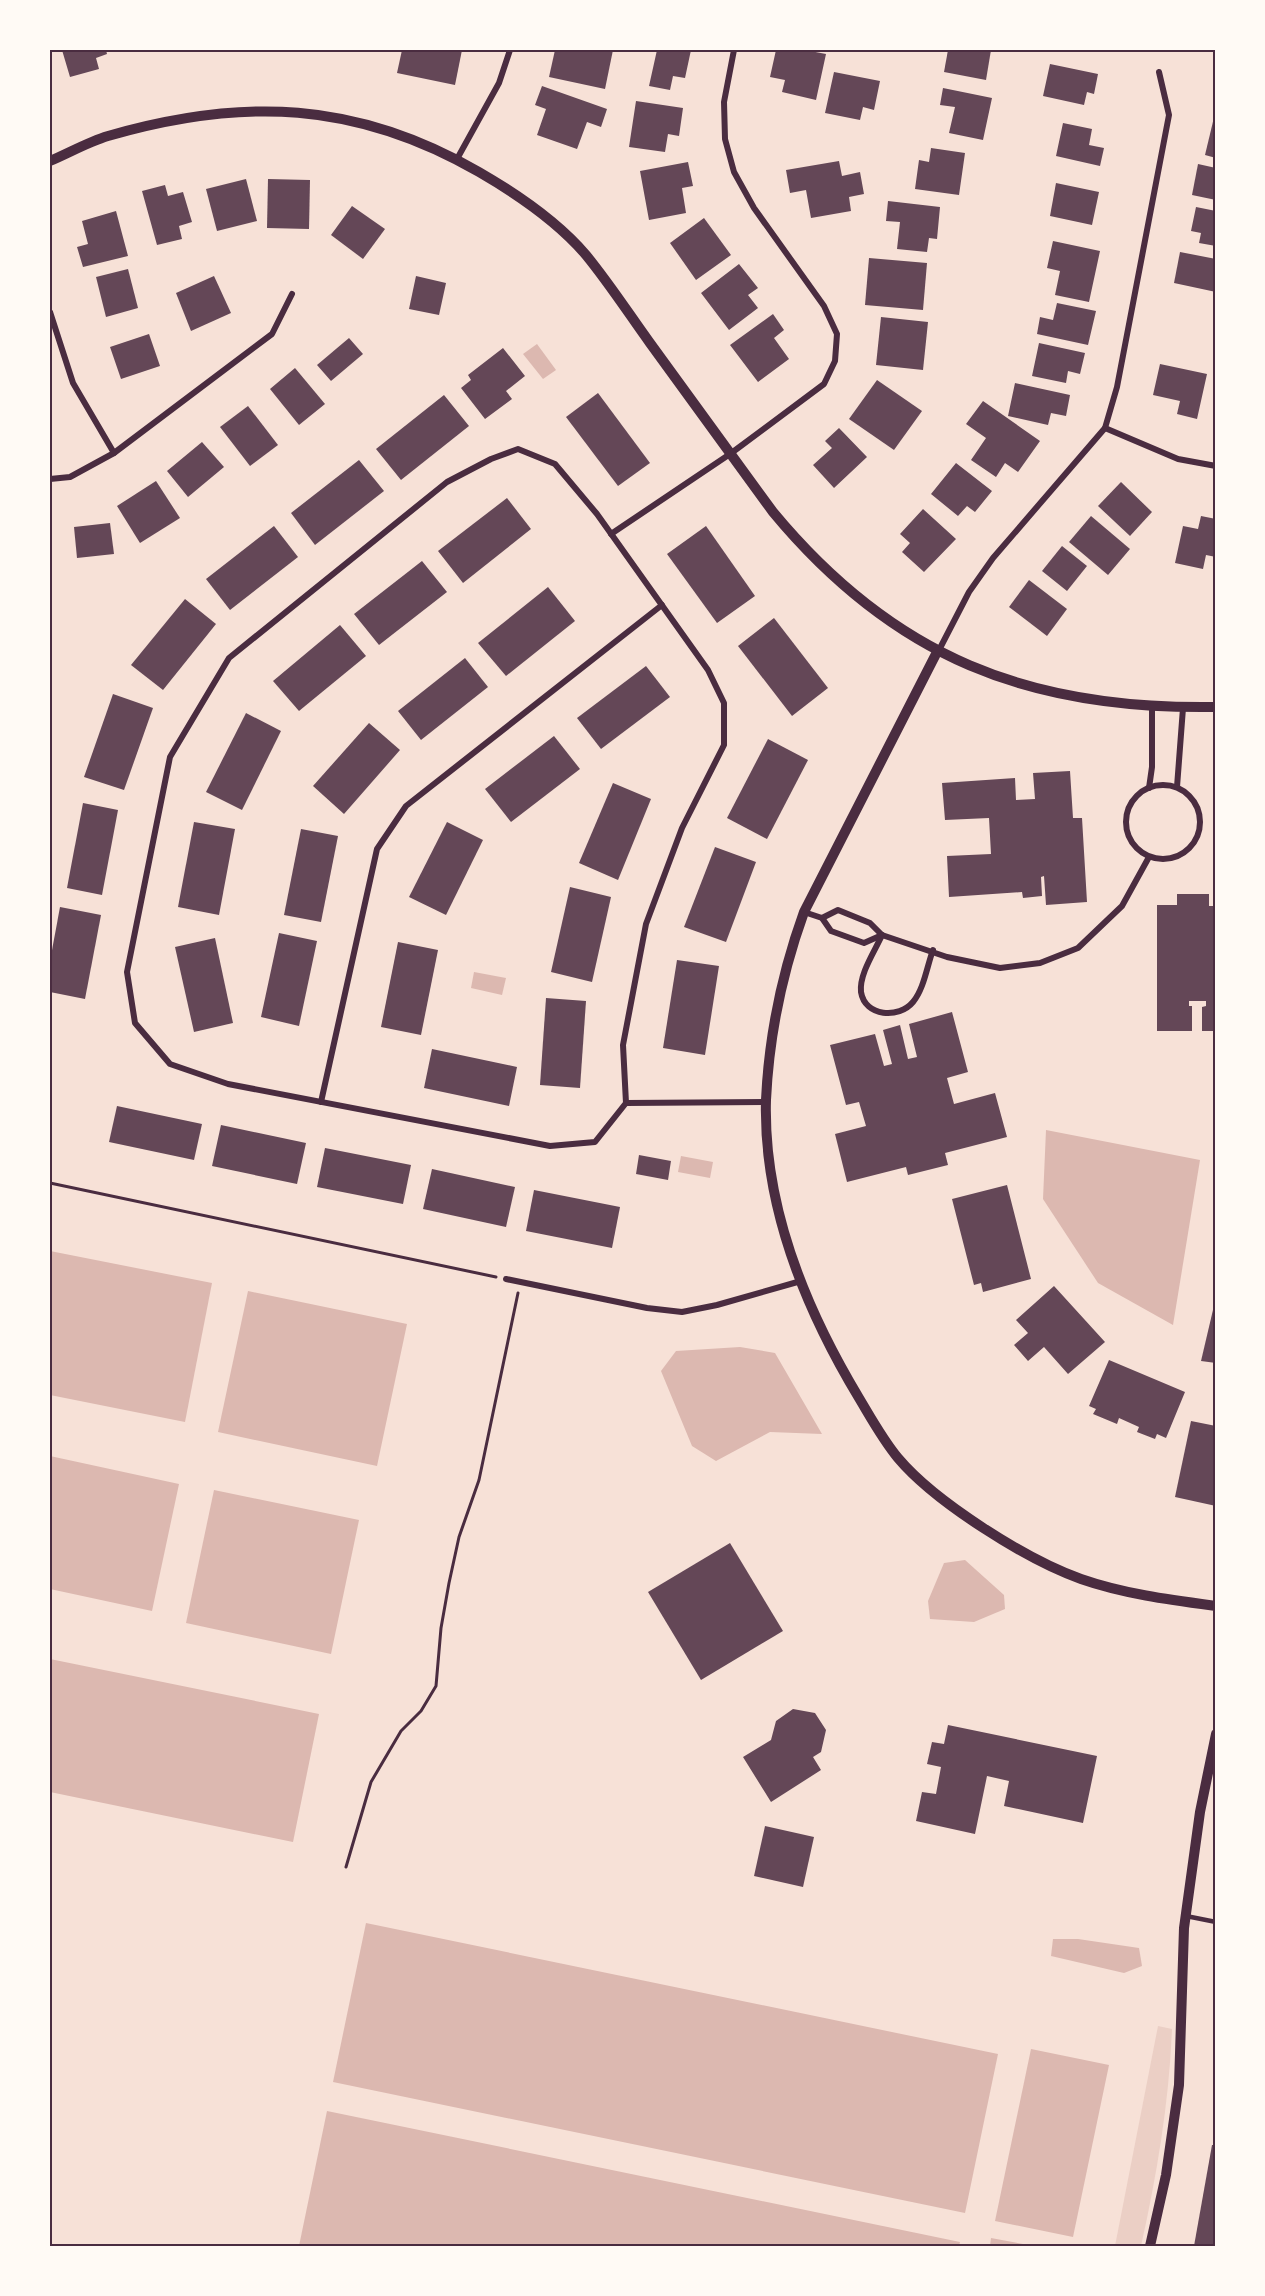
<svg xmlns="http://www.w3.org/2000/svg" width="1265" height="2296" font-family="Spectral,serif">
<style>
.green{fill:#ebcfc5}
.water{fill:#dcb8b0}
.building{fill:#644757}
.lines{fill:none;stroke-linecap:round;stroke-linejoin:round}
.path{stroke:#4a2c40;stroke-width:3}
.service{stroke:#4a2c40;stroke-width:4.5}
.minor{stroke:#4a2c40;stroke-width:6}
.tertiary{stroke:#4a2c40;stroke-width:10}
.neatline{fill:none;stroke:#4a2c40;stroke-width:2}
</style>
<rect width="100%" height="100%" fill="#f7e1d7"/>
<path class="green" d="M1158 2026 1172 2029C1169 2103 1157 2174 1141 2246H1115Z"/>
<g class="water">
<polygon points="537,344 556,370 543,379 523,354"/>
<polygon points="474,972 506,978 502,995 471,988"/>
<polygon points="1046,1130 1200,1160 1173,1325 1098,1283 1043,1199"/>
<polygon points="681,1156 713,1162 710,1178 678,1172"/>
<polygon points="50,1251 212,1283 185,1422 50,1395"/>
<polygon points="248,1291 407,1324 377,1466 218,1432"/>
<polygon points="740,1347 775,1353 822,1434 770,1432 716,1461 692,1446 661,1371 676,1351"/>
<polygon points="50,1456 179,1484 152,1611 50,1589"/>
<polygon points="214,1490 359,1520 331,1654 186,1623"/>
<polygon points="965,1560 1004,1595 1005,1609 974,1622 930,1619 928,1601 944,1563"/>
<polygon points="50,1659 319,1714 293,1842 50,1792"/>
<polygon points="366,1923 998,2054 965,2213 333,2082"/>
<polygon points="1053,1939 1078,1939 1139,1948 1142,1966 1124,1973 1051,1956"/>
<polygon points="1031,2049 1109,2065 1073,2237 995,2221"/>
<polygon points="327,2111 960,2242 959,2246 299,2246"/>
<polygon points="991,2238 1034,2246 990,2246"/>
</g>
<g class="building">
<polygon points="62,50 106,50 107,54 96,58 99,69 70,77"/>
<polygon points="402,50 462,50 455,85 397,73"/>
<polygon points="555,50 613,50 605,89 549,77"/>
<polygon points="657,50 691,50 685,78 673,76 670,90 649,86"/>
<polygon points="776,50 805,50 826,54 816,100 782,92 785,80 770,77"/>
<polygon points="948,50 991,50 986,80 944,72"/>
<polygon points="1050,64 1098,74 1094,94 1087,92 1084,105 1043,96"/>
<polygon points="834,72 880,81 874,110 863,107 860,120 825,113"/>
<polygon points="542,86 607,109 601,127 587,122 577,149 537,135 546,109 535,105"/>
<polygon points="943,88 992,98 983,140 949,133 955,107 940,105"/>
<polygon points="636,101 683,108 679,136 668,134 665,152 629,147"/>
<polygon points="1216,109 1216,158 1205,155"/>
<polygon points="1063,123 1092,129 1089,145 1104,148 1100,166 1056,156"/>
<polygon points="931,148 965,153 959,195 915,189 919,160 929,162"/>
<polygon points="839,161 842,176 860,172 864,194 849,197 851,211 811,218 806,190 790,193 786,170"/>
<polygon points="688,162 693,186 682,188 686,213 649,220 640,171"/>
<polygon points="1198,164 1216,168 1216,200 1192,195"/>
<polygon points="246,179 257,221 217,231 206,189"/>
<polygon points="268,179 310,180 309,229 267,228"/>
<polygon points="1056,183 1099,192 1092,225 1050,216"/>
<polygon points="165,185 168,196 183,192 192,222 179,226 182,239 157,245 142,191"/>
<polygon points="888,201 940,207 937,239 929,238 927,252 897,249 900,222 886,221"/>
<polygon points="352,206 385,229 363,259 331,235"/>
<polygon points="1196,207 1216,211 1216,246 1199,243 1201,233 1191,231"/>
<polygon points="116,211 128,256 83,267 77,247 88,244 82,221"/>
<polygon points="704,218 731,255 696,280 670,243"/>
<polygon points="1053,241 1100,251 1089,302 1055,295 1060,271 1047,268"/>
<polygon points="1180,252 1216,259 1216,292 1174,283"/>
<polygon points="869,258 927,263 923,310 865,305"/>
<polygon points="739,264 758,288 748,295 758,308 729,330 701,293"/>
<polygon points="128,269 138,308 106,317 96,277"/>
<polygon points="214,276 231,313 191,331 176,293"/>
<polygon points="416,276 446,283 439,315 409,309"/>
<polygon points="1057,303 1096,311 1088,345 1037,334 1040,317 1053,320"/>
<polygon points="773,314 784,330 774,338 789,359 758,382 730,345"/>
<polygon points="881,317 928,322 923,370 876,365"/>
<polygon points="149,334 160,366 121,379 110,347"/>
<polygon points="349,338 363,354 331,381 317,365"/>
<polygon points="1039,343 1085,353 1080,374 1068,371 1066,383 1032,376"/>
<polygon points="503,348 525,376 506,391 512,399 485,419 461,388 471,380 468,375"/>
<polygon points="1160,364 1207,374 1197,419 1177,414 1180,401 1153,395"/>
<polygon points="295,368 325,404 299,425 270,389"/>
<polygon points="877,380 922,411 894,450 849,419"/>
<polygon points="1015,383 1070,395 1066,416 1051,413 1048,425 1008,416"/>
<polygon points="598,393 650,463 618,486 566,417"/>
<polygon points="444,395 469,426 401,480 376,449"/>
<polygon points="983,401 1040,441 1018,472 1005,463 996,477 971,460 986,438 966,424"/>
<polygon points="248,406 278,445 250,466 220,427"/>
<polygon points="839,428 867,457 834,488 813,465 832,448 825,441"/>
<polygon points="202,442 224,467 188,497 167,471"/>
<polygon points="359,460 384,491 315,545 291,513"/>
<polygon points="956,463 992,491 975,512 967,506 958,516 931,494"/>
<polygon points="156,481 180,518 140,543 117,506"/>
<polygon points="1121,482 1152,512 1130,536 1098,506"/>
<polygon points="507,498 531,529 463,583 438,551"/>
<polygon points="923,509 956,539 924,572 902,552 910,543 900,534"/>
<polygon points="1091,516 1130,549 1108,575 1069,542"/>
<polygon points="1201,516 1216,519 1216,557 1206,555 1203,569 1175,563 1183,526 1198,529"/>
<polygon points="110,523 114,554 77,558 74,527"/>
<polygon points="274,526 298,557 230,610 206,579"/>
<polygon points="706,526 755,596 717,623 667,554"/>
<polygon points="1062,546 1087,566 1067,591 1042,571"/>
<polygon points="422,561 447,592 379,645 354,614"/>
<polygon points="1029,580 1067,609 1047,636 1009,607"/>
<polygon points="548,587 575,621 506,676 478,643"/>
<polygon points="185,599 216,624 163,690 131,665"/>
<polygon points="774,618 828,688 792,716 738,646"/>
<polygon points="340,625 366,656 299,711 273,681"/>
<polygon points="465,658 488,687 421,740 398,711"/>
<polygon points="646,666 670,697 601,749 577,718"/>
<polygon points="113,694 153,708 124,790 84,777"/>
<polygon points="246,713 281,731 242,810 206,792"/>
<polygon points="369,723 400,750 344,814 313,786"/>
<polygon points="554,736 580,769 511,822 485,789"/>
<polygon points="768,739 808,760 767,839 727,818"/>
<polygon points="1070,771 1073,818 1082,818 1087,902 1046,905 1044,876 1041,877 1042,896 1023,898 1022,892 949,897 947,856 991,854 989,818 945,820 942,783 1015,778 1016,800 1035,799 1033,773"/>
<polygon points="613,783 651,799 618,880 579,863"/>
<polygon points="83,803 118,810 102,895 67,888"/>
<polygon points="194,822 235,829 219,915 178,907"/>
<polygon points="447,822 483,840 446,915 409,897"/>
<polygon points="301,829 338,836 321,922 284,915"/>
<polygon points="715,847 756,862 726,942 684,927"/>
<polygon points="570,887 611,897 592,982 551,972"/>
<polygon points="1177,894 1209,894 1209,906 1216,906 1216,1031 1202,1031 1202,1007 1206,1006 1206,1001 1189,1001 1189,1006 1192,1006 1192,1031 1157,1031 1157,905 1177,905"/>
<polygon points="60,907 101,915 85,999 50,992 50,961"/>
<polygon points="279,933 317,941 299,1026 261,1017"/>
<polygon points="215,938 233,1023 194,1032 175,947"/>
<polygon points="398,942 438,950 421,1035 381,1027"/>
<polygon points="677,960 719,966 705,1055 663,1048"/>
<polygon points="546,998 586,1001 580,1088 540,1085"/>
<polygon points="952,1012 968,1072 947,1078 954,1104 995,1093 1007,1137 945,1153 948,1165 908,1175 906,1167 847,1182 835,1134 866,1126 859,1102 846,1105 830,1045 875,1034 884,1066 892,1064 883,1030 900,1025 908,1059 917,1057 909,1024"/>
<polygon points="432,1049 517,1067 509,1106 424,1088"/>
<polygon points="117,1106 202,1124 194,1160 109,1142"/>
<polygon points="221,1125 306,1143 297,1184 212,1166"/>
<polygon points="325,1148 411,1165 403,1204 317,1187"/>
<polygon points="639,1155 671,1161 668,1180 636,1174"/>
<polygon points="432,1169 515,1187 506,1227 423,1209"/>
<polygon points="1007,1185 1031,1279 983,1292 981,1283 974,1285 952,1199"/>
<polygon points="534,1190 620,1207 612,1248 526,1231"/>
<polygon points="1054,1286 1105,1342 1068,1374 1044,1347 1028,1361 1014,1345 1028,1333 1016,1320"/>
<polygon points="1216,1297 1216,1363 1201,1361"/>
<polygon points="1109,1360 1185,1392 1166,1438 1157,1434 1155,1439 1137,1432 1139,1427 1119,1418 1117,1424 1093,1414 1096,1409 1089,1406"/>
<polygon points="1191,1421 1216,1426 1216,1506 1175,1497"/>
<polygon points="730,1543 783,1631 701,1680 648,1592"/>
<polygon points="793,1709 815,1713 826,1730 821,1752 813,1757 821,1770 771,1802 743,1757 771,1740 776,1721"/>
<polygon points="948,1725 1097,1756 1083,1823 1004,1806 1009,1781 987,1776 975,1834 916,1821 922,1792 936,1794 941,1767 927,1764 932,1742 944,1744"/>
<polygon points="765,1826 814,1837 803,1887 754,1876"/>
<polygon points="1212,2145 1216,2145 1216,2246 1194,2246"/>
</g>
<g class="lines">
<g class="path">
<polyline points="50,1183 496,1277"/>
<polyline points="346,1867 371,1782 401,1731 421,1711 436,1686 441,1628 449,1583 459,1537 479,1480 518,1293"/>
</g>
<polyline class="service" points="1186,1916 1216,1922"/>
<g class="minor">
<polyline points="457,159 499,83 510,50"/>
<polyline points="50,312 73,383 114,453"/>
<polyline points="1105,428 1178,459 1216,466"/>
<polygon points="518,449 555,464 597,514 708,670 724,703 724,745 682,828 646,924 623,1045 626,1103 595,1142 550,1146 228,1084 170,1064 135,1023 127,972 170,757 229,658 447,482 491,459"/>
<polyline points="50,479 70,477 114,453 272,334 292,294"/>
<polyline points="611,534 730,454 824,384 835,361 837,334 824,306 754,208 734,172 725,139 724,102 734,50"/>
<polyline points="938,652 969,592 993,558 1105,428 1117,387 1169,115 1159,72"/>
<circle cx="1163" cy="822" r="37"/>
<polyline points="1177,787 1183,708"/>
<polyline points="1149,788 1152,767 1152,707"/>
<polyline points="804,912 822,918 831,931 864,943 882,935"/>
<polyline points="822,918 838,910 870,923 882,935 947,957 1000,968 1040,963 1078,948 1122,906 1149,857"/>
<path d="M882 935C875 951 859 974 861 992 865 1017 899 1019 913 1002 924 989 927 966 933 950"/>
<polyline points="321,1102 377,849 406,806 662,605"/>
<polyline points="626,1103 766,1102"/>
<polyline points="506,1279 647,1308 682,1312 717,1305 801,1281"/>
</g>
<g class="tertiary">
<path d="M50 161C69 153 88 142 108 136 243 97 356 101 479 172 517 194 558 222 586 255 609 283 629 314 650 343 691 400 732 456 773 512 894 658 1029 710 1216 707"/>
<path d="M937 652 804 912C782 973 769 1035 766 1100 763 1205 806 1310 859 1398 871 1418 883 1440 898 1458 935 1502 1027 1560 1081 1579 1124 1594 1171 1600 1216 1606"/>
<polyline points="1150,2246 1166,2175 1179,2085 1184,1928 1200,1812 1216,1734"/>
</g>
</g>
<rect width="1265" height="2296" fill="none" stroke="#fffaf5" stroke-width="102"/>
<rect x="51" y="51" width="1163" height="2194" class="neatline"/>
</svg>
